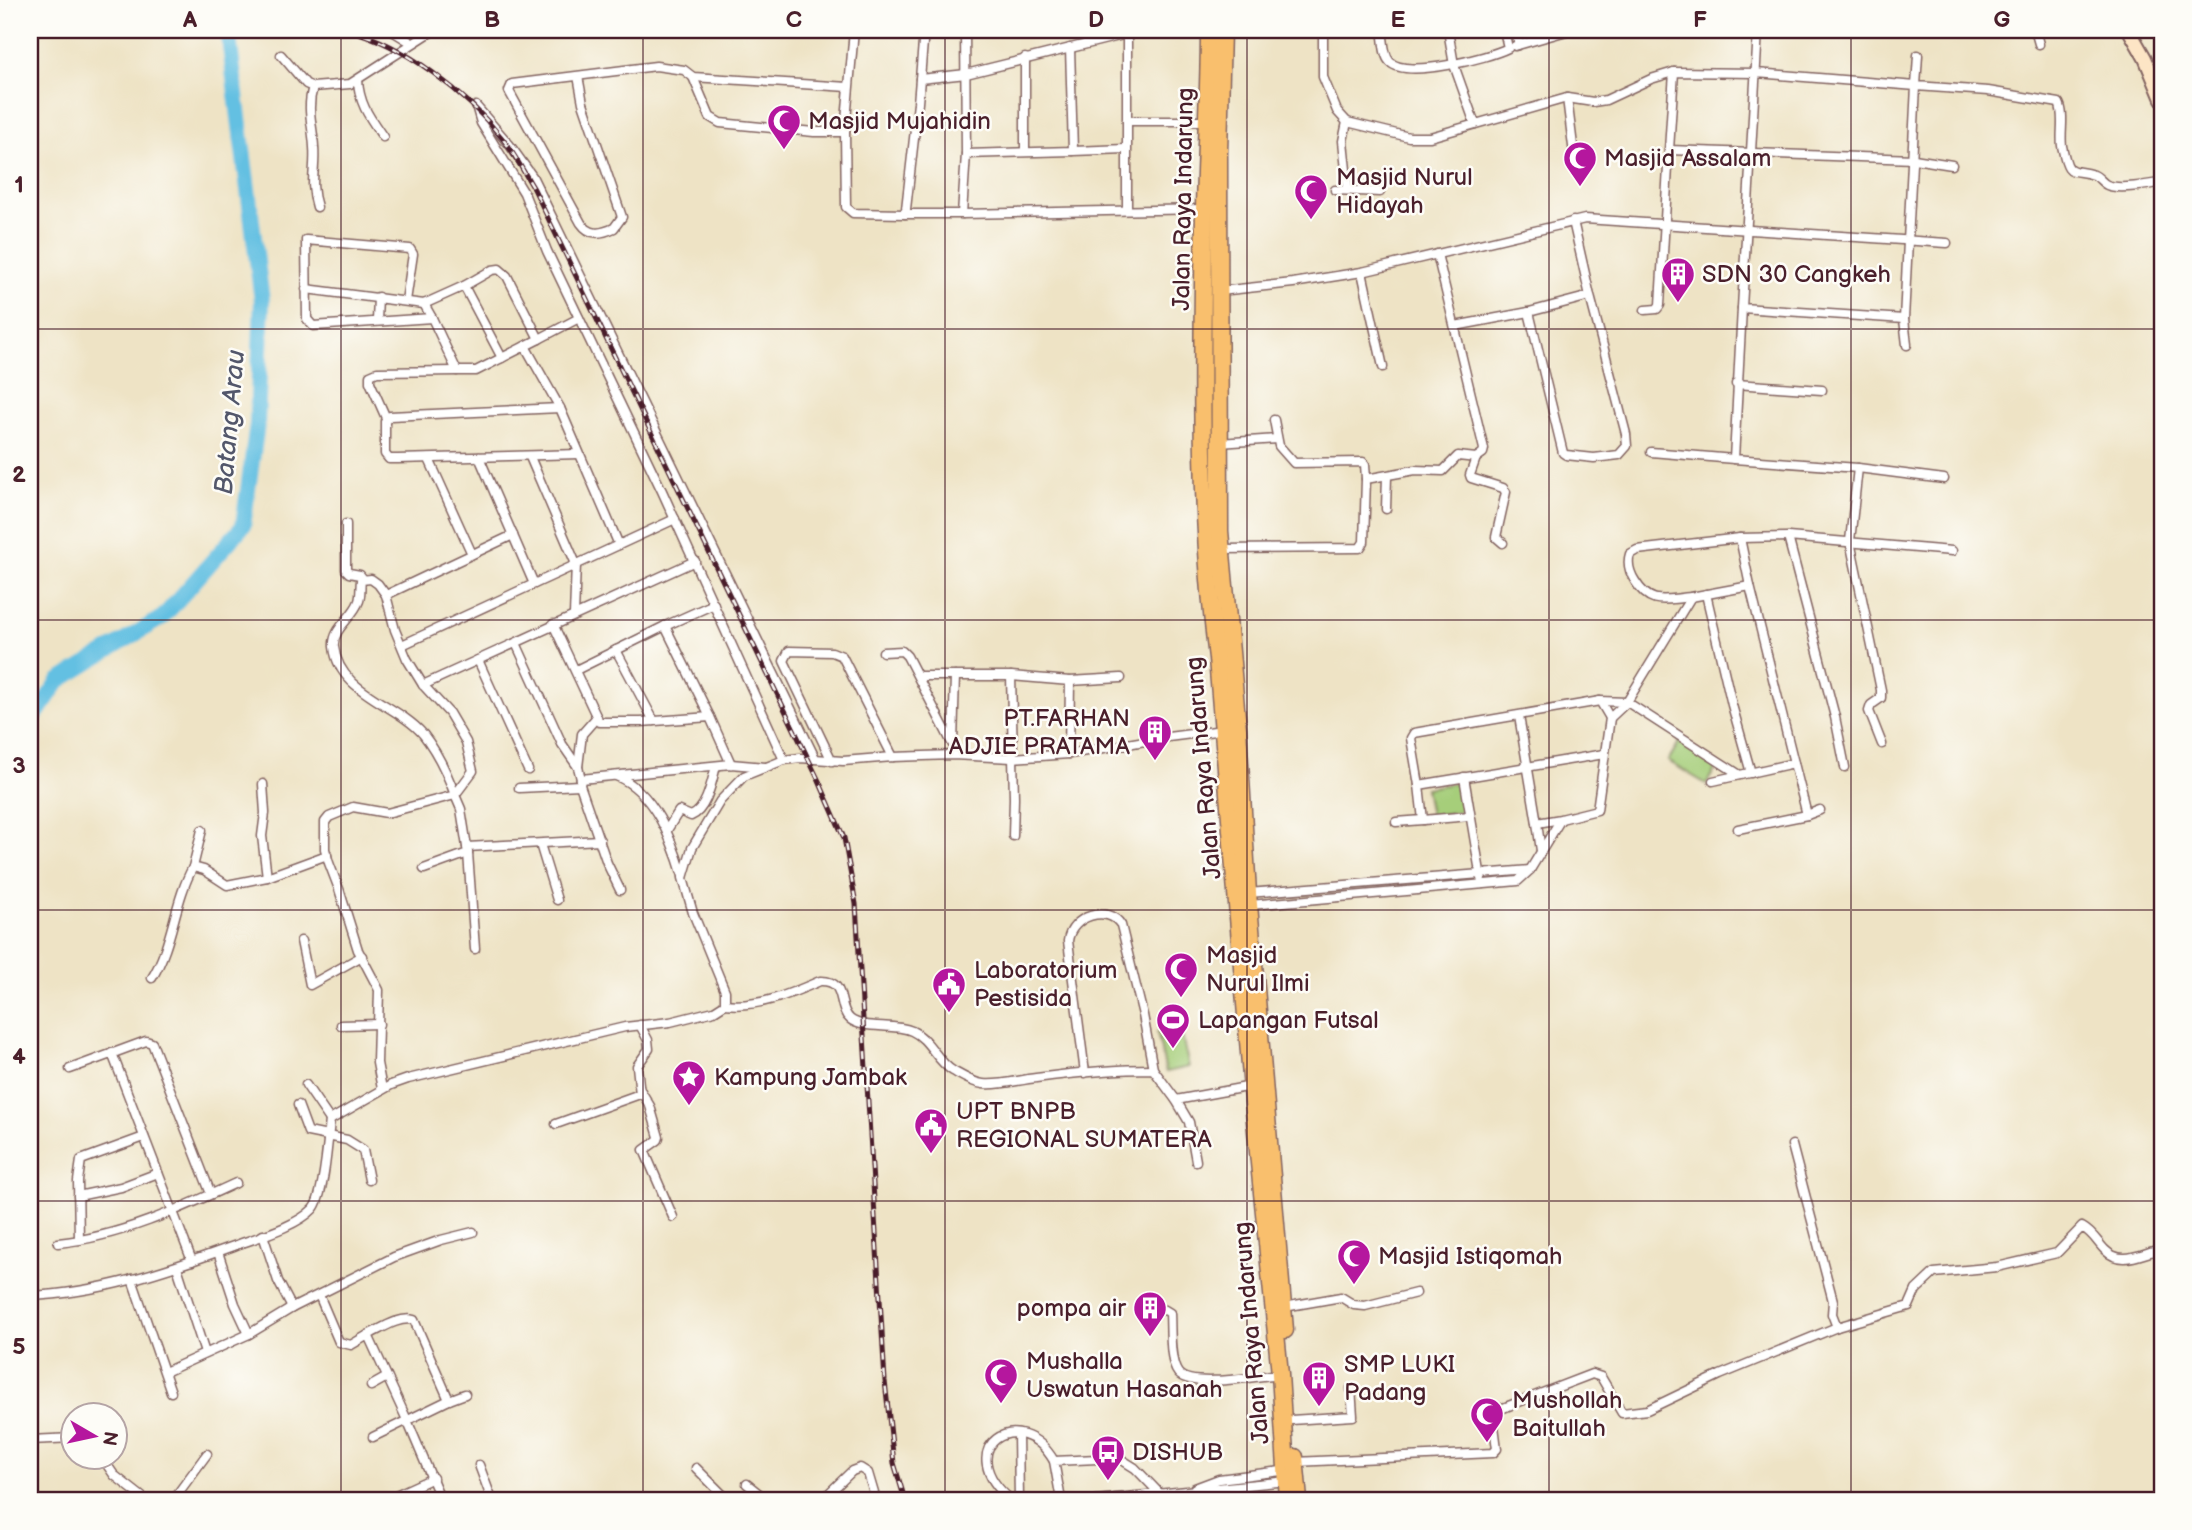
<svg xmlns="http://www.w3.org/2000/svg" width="2192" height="1530" font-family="'Balsamiq Sans',sans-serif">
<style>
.green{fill:#a6ce7a;stroke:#787652;stroke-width:2}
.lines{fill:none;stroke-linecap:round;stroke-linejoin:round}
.river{stroke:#64c0e2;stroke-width:16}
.street-casing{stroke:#836461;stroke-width:11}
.secondary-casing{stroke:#836461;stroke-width:16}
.highway-casing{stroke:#836461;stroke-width:19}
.street{stroke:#fff;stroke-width:8}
.secondary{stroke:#fde5c5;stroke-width:12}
.highway{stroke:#f9bf6d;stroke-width:16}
.rail-casing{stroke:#4a1f2b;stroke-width:5}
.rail{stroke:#fdfcf7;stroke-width:2.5;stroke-dasharray:8;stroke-linecap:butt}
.grid{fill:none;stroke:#4a1f2b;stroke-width:2;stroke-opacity:0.55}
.labels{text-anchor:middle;stroke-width:5;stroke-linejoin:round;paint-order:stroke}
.poi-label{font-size:24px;fill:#4a1f2b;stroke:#fdfcf7;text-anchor:start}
.street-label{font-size:24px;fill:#4a1f2b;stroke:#fdfcf7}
.water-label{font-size:26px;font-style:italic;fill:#53576b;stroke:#fdfcf7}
.neatline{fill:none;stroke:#4a1f2b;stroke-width:2.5}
.grid-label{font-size:23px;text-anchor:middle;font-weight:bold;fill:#4a1f2b}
</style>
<rect width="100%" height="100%" fill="#fdfcf7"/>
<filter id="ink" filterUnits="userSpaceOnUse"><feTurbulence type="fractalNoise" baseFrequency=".0143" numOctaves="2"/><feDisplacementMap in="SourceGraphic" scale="14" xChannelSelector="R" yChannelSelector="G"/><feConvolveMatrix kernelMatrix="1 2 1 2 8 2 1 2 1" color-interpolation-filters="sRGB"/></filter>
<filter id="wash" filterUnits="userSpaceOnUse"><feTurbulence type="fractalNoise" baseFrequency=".00686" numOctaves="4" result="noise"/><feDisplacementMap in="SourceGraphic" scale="28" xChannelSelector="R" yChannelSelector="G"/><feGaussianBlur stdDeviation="1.57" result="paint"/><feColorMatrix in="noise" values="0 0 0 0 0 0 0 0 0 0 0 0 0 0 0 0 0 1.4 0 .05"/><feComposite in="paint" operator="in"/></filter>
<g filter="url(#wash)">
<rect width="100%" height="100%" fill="#eee3c5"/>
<g class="green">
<polygon points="1680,741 1718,765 1706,784 1668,761"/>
<polygon points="1462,782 1467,810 1430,816 1425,788"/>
<polygon points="1180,1027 1189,1067 1166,1072 1157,1032"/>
</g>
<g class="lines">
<polyline class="river" points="30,723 59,681 163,617 243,526 257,424 262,301 228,30"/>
</g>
</g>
<g filter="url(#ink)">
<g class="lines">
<g class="street-casing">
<g id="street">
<polyline points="391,30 412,43"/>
<polyline points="854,30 845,132 846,207 853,213 905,214 906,209 918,103 924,30"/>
<polyline points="965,30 966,154 962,214 1204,209"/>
<polyline points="1127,30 1127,209"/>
<polyline points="1323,30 1323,77 1337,111 1347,122 1409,137 1430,137 1567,98 1593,102 1606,100 1651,79 1674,72 1756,73 1916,86 1904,319 1742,308 1758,30"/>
<path d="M1382 30C1384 39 1383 55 1390 62 1406 79 1488 58 1508 48L1504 30"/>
<polyline points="1448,30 1454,65 1475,124"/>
<polyline points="2035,30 2039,44"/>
<polyline points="1518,45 1570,30"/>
<polyline points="1515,46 1518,45 1518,30"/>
<polyline points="281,55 306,84 313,87 350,84 434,30"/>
<path d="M1918 55 1916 86 1988 91 2059 103C2065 115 2060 133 2062 146 2069 180 2071 167 2094 175 2099 177 2102 183 2107 185 2118 190 2150 185 2162 182"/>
<polyline points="1025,58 1025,151"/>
<polyline points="1674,72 1669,150 1914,159 1952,165"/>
<path d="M578 76 583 103 622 217 614 228C601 234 590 236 581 223L509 91 512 84 656 66 684 70 693 77 848 87"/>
<polyline points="693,77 710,117 720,123 814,132 845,132"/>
<polyline points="920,79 966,74 1127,34"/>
<path d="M358 80C359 104 370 118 383 137"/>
<path d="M313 87C306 109 313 125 314 147 316 170 309 182 317 207"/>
<polyline points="1567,98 1574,154"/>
<polyline points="476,106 509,144 532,176 815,758"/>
<polyline points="477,109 481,123 524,193 547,251 662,491 784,760"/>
<polyline points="1127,121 1207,121"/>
<polyline points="1347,122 1343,141 1348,189"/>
<polyline points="1073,151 1126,149"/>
<polyline points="966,154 1073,151 1070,48"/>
<polyline points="1335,190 1380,192"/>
<polyline points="905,214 962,214"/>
<polyline points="1437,254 1484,449 1483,453 1476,458"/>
<polyline points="1362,272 1383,367"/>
<polyline points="464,286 502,358"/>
<polyline points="306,289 424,304 464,286 492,270 499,269 507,276 539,339 579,318"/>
<polyline points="1220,291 1293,283 1362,272 1585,219 1947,243"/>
<polyline points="406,301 413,254 410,249 306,240 307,319 313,326 432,318 424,304"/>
<polyline points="1742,308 1734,459 1858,468 1944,479"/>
<polyline points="1645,310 1657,309 1660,305 1669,150"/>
<polyline points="1529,312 1563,453 1566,455 1594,458 1619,455 1627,446 1626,434 1590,296"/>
<polyline points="432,318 457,371 476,371 539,339"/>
<polyline points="1904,319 1907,345"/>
<polyline points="377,321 378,297"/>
<polyline points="1455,326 1529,312 1590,296 1573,221"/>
<polyline points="525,346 560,408 619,545"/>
<polyline points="1736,384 1822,390"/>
<polyline points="560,408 390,416 385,421 385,454 389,459 398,459 579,454"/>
<polyline points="386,418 370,382 370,375 377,372 457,371"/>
<polyline points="1274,420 1279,446 1294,463 1363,462 1365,464 1366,479"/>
<polyline points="1219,443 1277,439"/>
<polyline points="1651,452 1734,459"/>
<polyline points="479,457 534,584"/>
<polyline points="530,457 576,564 574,615"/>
<polyline points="429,459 472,554"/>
<polyline points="1858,468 1850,541 1881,690 1881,698 1871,705 1869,711 1882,744"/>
<polyline points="1386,509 1387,476"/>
<polyline points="346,524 346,570 349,573 360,575 363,579"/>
<polyline points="1740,538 1750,586"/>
<polyline points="1221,549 1360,548 1364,542 1366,479 1415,470 1443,471 1458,456 1476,458 1470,475 1471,478 1503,488 1506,492 1496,537 1503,543"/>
<polygon points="1750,586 1794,763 1740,775 1627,702 1691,597"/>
<polyline points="1706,594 1732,705 1751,773"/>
<path d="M1691 597C1665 599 1651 607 1635 581 1630 573 1627 563 1630 554L1637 550 1740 538 1788 537"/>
<polyline points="553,624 599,722 641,722 710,717 731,764"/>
<polyline points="665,626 714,604"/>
<polyline points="516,643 562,744 578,767 581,779"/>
<polyline points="402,645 675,519"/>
<polyline points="616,650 654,721"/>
<polyline points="883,652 902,651 907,656 953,745"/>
<polyline points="478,660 528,770"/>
<polyline points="576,670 665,626 710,717"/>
<polyline points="919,676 1011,676 1070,681 1121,678"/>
<polyline points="1011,676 1014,798 1013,836"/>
<polyline points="423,685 695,561"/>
<polyline points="1600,701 1627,702 1610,718"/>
<polyline points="953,743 955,676"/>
<polyline points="1069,754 1070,681"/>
<polyline points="832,761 784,661 789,651 832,652 842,656 893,757"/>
<polyline points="1794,763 1807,815"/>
<polyline points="578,767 582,734 597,717"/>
<polyline points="1845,767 1835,717 1788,537 1952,551"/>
<path d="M616 776C654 791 672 840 683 876"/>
<polyline points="1464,777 1481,878"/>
<polyline points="1713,781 1740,775"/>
<polyline points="263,784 265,813 262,836 267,877"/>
<polyline points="580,785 607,863 620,890"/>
<polyline points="1419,785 1411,738 1414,733 1600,701 1610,718 1597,810 1561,819 1537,823 1519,716"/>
<polyline points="519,788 580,785 581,779 731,764 765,767"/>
<polyline points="1470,816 1423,820 1419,785 1604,754"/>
<polyline points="1396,822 1423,820"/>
<polyline points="1537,823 1541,851"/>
<polyline points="1738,829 1807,815 1820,810"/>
<path d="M667 830 679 811 691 816C707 810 712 780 716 766"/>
<polyline points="540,844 557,900"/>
<polyline points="467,847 461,809 455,795 473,771 466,742 449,713 423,685 407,659 395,630 386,595 513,535"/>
<polyline points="468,853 475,949"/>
<polyline points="193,867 202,830"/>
<polyline points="424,869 468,853 467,847 600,840"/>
<polyline points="1248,893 1530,870"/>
<polyline points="1250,905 1518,881 1530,870 1561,819"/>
<polyline points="301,941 310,985 362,956"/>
<path d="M152 978C173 944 174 902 193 867L204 870 227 885 267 877 327 855"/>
<path d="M725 1004C758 1008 790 994 820 981 848 980 836 1007 850 1019 863 1030 894 1023 912 1031 930 1039 936 1061 953 1071 962 1076 973 1083 983 1084 1000 1086 1018 1080 1036 1078 1074 1073 1114 1069 1153 1069L1176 1100 1252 1086"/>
<polyline points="341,1025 379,1024"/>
<polyline points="112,1053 192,1261"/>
<polyline points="70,1069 146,1041 152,1043 211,1194"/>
<path d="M1085 1073 1068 941C1071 916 1108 904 1121 925L1143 1015 1153 1069"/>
<polyline points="306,1085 330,1120"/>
<path d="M382 1089 377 1063 379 990 358 950 339 889 329 863 325 849V822L329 817 353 807 387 813 455 795C447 773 438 753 423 734 396 703 339 693 334 647 332 628 353 618 359 601 361 595 360 587 361 580L371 579 378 584 386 595"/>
<polyline points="641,1091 650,1106 659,1137 658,1140 644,1150 673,1217"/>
<polyline points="1176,1100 1189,1122 1196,1161"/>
<polyline points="298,1105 308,1132 347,1140 363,1150 369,1180"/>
<polyline points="556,1124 640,1094 637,1066 649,1049 648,1040 640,1025"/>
<polyline points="1792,1145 1833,1301 1832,1314 1837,1327"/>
<polyline points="78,1196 121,1187 158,1173"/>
<polyline points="263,1235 278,1281 292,1308"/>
<polyline points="79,1240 78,1181 81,1160 144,1137"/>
<path d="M58 1243C120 1237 180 1209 236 1183"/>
<polyline points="218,1252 235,1304 249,1334"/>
<polyline points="177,1267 205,1353"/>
<polyline points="132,1279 171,1392"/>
<polyline points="319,1295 339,1342 351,1345 368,1335 407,1420 441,1500"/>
<path d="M30 1296C100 1293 165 1271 231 1247 255 1238 296 1227 313 1209 324 1197 328 1139 330 1120L391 1085 408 1079 625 1027 670 1022 714 1011 725 1004V991L693 913 683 878 692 848 720 801 744 776 784 760 800 758 843 761 893 757 953 755 1012 758 1069 754 1168 737 1223 730"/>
<polyline points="1284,1307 1341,1297 1354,1305 1365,1306 1416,1293"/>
<path d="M1151 1311 1165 1310 1170 1313C1171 1328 1169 1362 1178 1373 1190 1389 1259 1376 1280 1374"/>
<path d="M368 1335C381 1329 399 1316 414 1320L449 1400"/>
<polyline points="165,1372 249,1334 292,1308 394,1257 441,1240 473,1232"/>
<polyline points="371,1386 387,1377"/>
<polyline points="1291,1420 1353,1416 1351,1388"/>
<polyline points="1018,1434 1019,1500"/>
<polyline points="373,1437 449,1400 465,1394"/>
<polyline points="30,1440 74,1438"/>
<polyline points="101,1456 114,1475 146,1500"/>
<path d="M1295 1462 1493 1453 1497 1449 1493 1418 1498 1410 1592 1374 1601 1377 1622 1413 1647 1410 1720 1375 1837 1327 1909 1306 1916 1290 1934 1273 1997 1267 2057 1253 2082 1227C2093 1233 2097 1242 2105 1250 2122 1267 2143 1252 2162 1249"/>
<polyline points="479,1465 492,1500"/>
<polyline points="696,1468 728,1500"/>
<polyline points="747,1484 767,1500"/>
<polyline points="1195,1488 1219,1479 1289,1470"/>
<polyline points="396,1495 433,1478"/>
<polyline points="173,1500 207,1454"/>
<polyline points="822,1500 852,1471 860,1468 868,1473 876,1500"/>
<path d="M1011 1500C949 1448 1020 1402 1054 1461"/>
<polyline points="1061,1500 1054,1461 1119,1458 1135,1468 1164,1498"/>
<polyline points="1096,1500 1288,1481"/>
</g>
</g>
<g class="secondary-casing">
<polyline id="secondary" points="2129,30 2145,58 2162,99"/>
</g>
<g class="highway-casing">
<g id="highway">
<path d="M1209 30C1209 90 1205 150 1204 211 1202 359 1198 510 1217 658L1253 1102 1280 1374 1288 1500"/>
<polyline points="1222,30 1219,153 1220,531 1238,729 1248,893 1285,1330"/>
<polyline points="1295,1457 1299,1500"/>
</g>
</g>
<use href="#street" class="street"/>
<use href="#secondary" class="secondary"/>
<use href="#highway" class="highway"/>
<g class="rail-casing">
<path id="rail" d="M349 30C405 45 466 93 502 138 515 154 524 173 534 189L819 781 844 838 856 904 885 1381 894 1463 905 1500"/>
</g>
<use href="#rail" class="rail"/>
</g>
</g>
<path class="grid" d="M341 30V1500M643 30V1500M945 30V1500M1247 30V1500M1549 30V1500M1851 30V1500M30 329H2162M30 620H2162M30 910H2162M30 1201H2162"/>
<defs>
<g id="mosque-pin" transform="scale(1.75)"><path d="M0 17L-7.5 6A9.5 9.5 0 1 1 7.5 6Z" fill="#b5179e" stroke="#fdfcf7"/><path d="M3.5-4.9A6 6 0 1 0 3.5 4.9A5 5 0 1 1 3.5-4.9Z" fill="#fff"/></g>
<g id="building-pin" transform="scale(1.75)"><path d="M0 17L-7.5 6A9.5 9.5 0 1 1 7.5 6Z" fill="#b5179e" stroke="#fdfcf7"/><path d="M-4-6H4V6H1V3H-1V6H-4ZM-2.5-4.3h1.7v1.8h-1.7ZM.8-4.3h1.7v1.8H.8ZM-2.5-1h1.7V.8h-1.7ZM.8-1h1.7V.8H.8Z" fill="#fff"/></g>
<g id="civic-pin" transform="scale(1.75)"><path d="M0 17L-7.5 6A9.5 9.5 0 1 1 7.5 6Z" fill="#b5179e" stroke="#fdfcf7"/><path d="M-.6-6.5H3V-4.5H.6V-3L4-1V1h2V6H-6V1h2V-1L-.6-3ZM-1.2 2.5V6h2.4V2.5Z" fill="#fff"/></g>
<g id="stadium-pin" transform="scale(1.75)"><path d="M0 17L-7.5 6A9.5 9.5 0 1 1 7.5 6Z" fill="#b5179e" stroke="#fdfcf7"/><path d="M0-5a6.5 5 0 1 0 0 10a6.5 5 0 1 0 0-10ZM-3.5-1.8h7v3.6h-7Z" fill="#fff"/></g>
<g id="sight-pin" transform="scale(1.75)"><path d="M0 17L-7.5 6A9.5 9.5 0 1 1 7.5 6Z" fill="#b5179e" stroke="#fdfcf7"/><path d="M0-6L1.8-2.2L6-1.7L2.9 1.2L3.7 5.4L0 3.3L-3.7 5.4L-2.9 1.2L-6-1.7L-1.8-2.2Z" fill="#fff"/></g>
<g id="bus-pin" transform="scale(1.75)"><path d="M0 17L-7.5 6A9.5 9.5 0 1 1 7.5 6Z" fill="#b5179e" stroke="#fdfcf7"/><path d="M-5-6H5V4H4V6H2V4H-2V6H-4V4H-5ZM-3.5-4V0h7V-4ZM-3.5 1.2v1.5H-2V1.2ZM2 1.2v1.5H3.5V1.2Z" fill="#fff"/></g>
</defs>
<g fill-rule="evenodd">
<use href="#mosque-pin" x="784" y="121"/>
<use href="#mosque-pin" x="1580" y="158"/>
<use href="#mosque-pin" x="1311" y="191"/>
<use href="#building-pin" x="1678" y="274"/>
<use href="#building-pin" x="1155" y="732"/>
<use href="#mosque-pin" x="1181" y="969"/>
<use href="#civic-pin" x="949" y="984"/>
<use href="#stadium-pin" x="1173" y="1020"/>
<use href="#sight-pin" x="689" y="1077"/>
<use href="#civic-pin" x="931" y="1125"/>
<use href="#mosque-pin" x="1354" y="1256"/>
<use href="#building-pin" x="1150" y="1308"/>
<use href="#mosque-pin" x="1001" y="1375"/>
<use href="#building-pin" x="1319" y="1378"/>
<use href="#mosque-pin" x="1487" y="1414"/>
<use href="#bus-pin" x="1108" y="1452"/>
</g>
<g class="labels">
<g class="poi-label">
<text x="808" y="129">Masjid Mujahidin</text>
<text x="1604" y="166">Masjid Assalam</text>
<text x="1336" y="185">Masjid Nurul<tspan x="1336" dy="28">Hidayah</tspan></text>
<text x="1702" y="282">SDN 30 Cangkeh</text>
<text x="1130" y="726" text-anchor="end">PT.FARHAN<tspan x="1130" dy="28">ADJIE PRATAMA</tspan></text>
<text x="1206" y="963">Masjid<tspan x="1206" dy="28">Nurul Ilmi</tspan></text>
<text x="974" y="978">Laboratorium<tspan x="974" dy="28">Pestisida</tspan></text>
<text x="1198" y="1028">Lapangan Futsal</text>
<text x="714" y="1085">Kampung Jambak</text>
<text x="956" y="1119">UPT BNPB<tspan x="956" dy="28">REGIONAL SUMATERA</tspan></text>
<text x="1378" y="1264">Masjid Istiqomah</text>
<text x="1126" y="1316" text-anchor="end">pompa air</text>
<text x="1026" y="1369">Mushalla<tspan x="1026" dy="28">Uswatun Hasanah</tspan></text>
<text x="1344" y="1372">SMP LUKI<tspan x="1344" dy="28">Padang</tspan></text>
<text x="1512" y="1408">Mushollah<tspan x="1512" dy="28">Baitullah</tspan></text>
<text x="1132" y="1460">DISHUB</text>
</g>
<g class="street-label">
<text transform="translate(1183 199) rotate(-89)" y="8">Jalan Raya Indarung</text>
<text transform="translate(1203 768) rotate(-95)" y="8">Jalan Raya Indarung</text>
<text transform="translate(1251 1333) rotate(-95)" y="8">Jalan Raya Indarung</text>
</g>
<g class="water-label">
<text transform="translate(229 422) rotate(-85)" y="9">Batang Arau</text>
</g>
</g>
<rect width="2192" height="1530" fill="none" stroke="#fdfcf7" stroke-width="77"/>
<g transform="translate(94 1436) rotate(99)"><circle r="33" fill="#fdfcf7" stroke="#b5a4a5" stroke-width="2"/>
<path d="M0-5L12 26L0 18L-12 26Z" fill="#b5179e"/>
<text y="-10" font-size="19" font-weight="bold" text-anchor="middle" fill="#4a1f2b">N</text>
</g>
<rect x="38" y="38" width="2116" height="1454" class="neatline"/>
<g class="grid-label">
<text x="190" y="27">A</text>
<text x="492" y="27">B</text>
<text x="794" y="27">C</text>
<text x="1096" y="27">D</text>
<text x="1398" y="27">E</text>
<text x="1700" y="27">F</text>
<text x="2002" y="27">G</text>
<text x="19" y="192">1</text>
<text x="19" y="482">2</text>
<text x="19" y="773">3</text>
<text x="19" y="1064">4</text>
<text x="19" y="1354">5</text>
</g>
</svg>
